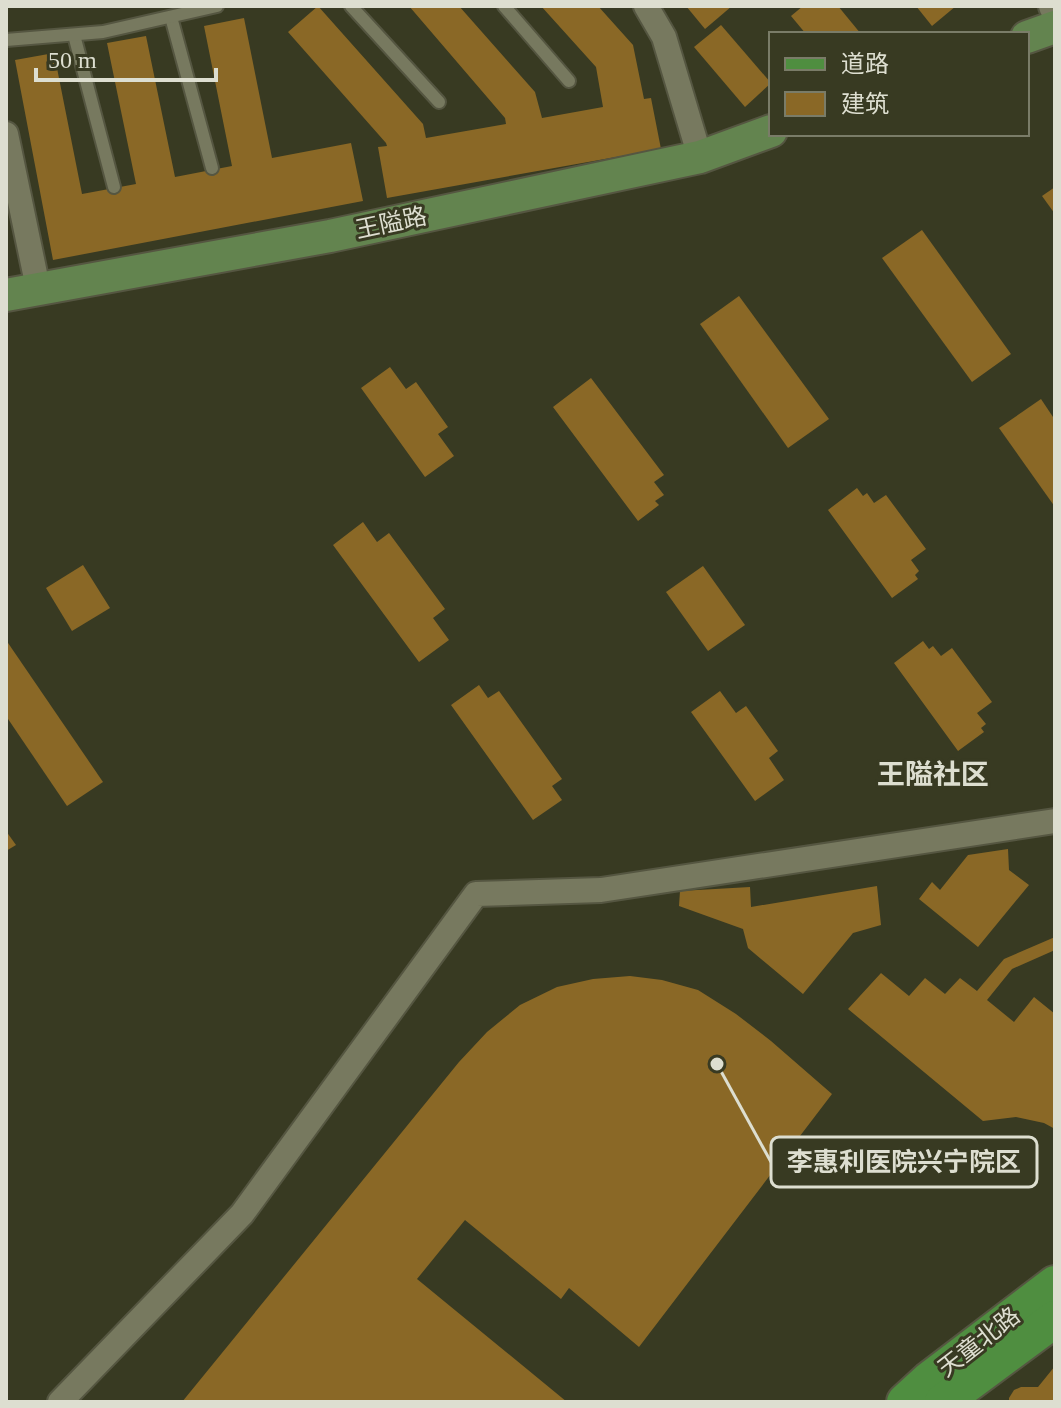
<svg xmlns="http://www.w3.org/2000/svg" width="1061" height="1408" font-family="'Times New Roman','Noto Sans SC',serif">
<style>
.building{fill:#8a6826}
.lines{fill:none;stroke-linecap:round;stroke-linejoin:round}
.service-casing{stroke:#555641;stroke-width:16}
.minor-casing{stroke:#555641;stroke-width:28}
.tertiary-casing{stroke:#555641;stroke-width:34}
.secondary-casing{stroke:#555641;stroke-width:36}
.primary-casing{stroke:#555641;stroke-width:40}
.service{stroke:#77795f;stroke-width:12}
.minor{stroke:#77795f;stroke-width:24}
.tertiary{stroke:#77795f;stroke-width:30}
.secondary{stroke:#63844f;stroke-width:32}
.primary{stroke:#4f8e40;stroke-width:36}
.labels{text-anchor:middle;stroke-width:6;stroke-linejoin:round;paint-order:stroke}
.street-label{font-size:24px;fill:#ddded0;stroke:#383a22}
.quarter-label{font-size:28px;font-weight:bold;fill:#ddded0;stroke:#383a22}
.leader{fill:none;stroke:#ddded0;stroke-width:3}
.callout-dot{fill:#ddded0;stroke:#383a22;stroke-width:3}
.callout{fill:#383a22;stroke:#ddded0;stroke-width:3}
.callout-label{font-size:26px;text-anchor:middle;font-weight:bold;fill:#ddded0}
</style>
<rect width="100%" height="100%" fill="#383a22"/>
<g class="building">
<polygon points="318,6 423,124 426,138 506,124 505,118 409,6 459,6 535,92 542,118 603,107 596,67 541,6 598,6 633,45 644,99 651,98 661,149 387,198 378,147 387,146 386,143 288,32"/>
<polygon points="686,6 732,6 705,29"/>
<polygon points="803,6 838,6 861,34 806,34 791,16"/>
<polygon points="916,6 956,6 932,26"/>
<polygon points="244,18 272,158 351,143 363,201 53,260 15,60 54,53 82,194 136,184 107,43 146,36 175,177 232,166 204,26"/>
<polygon points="721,25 771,83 745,107 694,47"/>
<polygon points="1055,187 1055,214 1042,196"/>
<polygon points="922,230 1011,354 972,382 882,258"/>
<polygon points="739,296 829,419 788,448 700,324"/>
<polygon points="390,367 406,389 416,382 448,427 438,434 454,456 425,477 361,388"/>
<polygon points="591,378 664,475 654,482 664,495 655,501 659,505 638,521 553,407"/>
<polygon points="1041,399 1055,420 1055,507 999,428"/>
<polygon points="857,488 863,496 867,493 874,503 886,495 926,549 911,560 919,571 915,575 918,579 892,598 828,510"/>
<polygon points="363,522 377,542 389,533 445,609 433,618 449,640 419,662 333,545"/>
<polygon points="83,565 110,608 72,631 46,588"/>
<polygon points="703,566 745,625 708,651 666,592"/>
<polygon points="6,640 103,782 67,806 6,716"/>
<polygon points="923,641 929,649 933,646 941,656 952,648 992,702 977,713 986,724 981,728 984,732 958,751 894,663"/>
<polygon points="479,685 488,698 499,691 562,779 552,786 562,800 533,820 451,705"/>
<polygon points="720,691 736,713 746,706 778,751 769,758 784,780 755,801 691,712"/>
<polygon points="6,831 16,845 6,851"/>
<polygon points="1008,849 1009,870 1029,885 978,947 919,899 932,882 940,890 968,855"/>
<polygon points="877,886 881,925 853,933 803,994 748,948 743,929 679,906 680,891 750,887 751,907"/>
<polygon points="1055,937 1055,950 1012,969 987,1000 1014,1022 1034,997 1055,1014 1055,1129 1044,1123 1016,1117 983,1121 848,1009 881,973 909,996 925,978 945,994 960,978 977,991 1004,959"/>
<polygon points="630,976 662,980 698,990 736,1014 771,1041 832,1094 639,1347 569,1288 561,1299 465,1220 417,1279 567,1402 182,1402 459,1062 487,1032 520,1005 557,987 593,979"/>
<polygon points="1055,1366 1055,1402 1009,1402 1009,1398 1014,1390 1021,1387 1038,1387"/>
</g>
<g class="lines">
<g class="service-casing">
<g id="service">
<polyline points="351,6 439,102"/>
<polyline points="504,6 569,81"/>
<polyline points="171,17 212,168"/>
<polyline points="74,35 114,187"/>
<polyline points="6,40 103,32 217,6"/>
</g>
</g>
<g class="minor-casing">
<g id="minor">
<polyline points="646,6 664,37 700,157"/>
<polyline points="6,134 38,288"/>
<polyline points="60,1402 242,1214 476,894 601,890 1055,821"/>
</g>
</g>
<g class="tertiary-casing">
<polyline id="tertiary" points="1054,6 1055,8"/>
</g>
<g class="secondary-casing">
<g id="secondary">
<polyline points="1027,37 1055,27"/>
<polyline points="6,295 330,236 700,157 771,131"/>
</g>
</g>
<g class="primary-casing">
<g id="primary">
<polyline points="905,1402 929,1380 1055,1284"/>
<polyline points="943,1402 1055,1319"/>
</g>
</g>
<use href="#service" class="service"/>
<use href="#minor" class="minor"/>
<use href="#tertiary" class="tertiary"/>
<use href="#secondary" class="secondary"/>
<use href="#primary" class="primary"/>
</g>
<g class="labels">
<g class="street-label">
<text transform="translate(391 223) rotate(-12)" y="8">王隘路</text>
<text transform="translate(979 1342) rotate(-38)" y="8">天童北路</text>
</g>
<g class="quarter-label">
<text x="933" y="784">王隘社区</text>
</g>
</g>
<path class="leader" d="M717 1064L771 1162"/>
<circle class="callout-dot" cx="717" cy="1064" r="8"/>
<rect class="callout" x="771" y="1137" width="266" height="50" rx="8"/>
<g class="callout-label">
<text x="904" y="1171">李惠利医院兴宁院区</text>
</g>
<rect width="1061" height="1408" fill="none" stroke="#ddded0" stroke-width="16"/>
<rect x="769" y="32" width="260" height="104" fill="#383a22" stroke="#7a7c68" stroke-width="2"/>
<rect x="785" y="58" width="40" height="12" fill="#4f8e40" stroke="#7a7c68" stroke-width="2"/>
<text x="841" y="72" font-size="24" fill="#ddded0">道路</text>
<rect x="785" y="92" width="40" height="24" fill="#8a6826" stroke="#7a7c68" stroke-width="2"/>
<text x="841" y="112" font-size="24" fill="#ddded0">建筑</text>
<path d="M36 68v12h180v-12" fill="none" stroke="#ddded0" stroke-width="4"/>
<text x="48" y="68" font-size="24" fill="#ddded0" stroke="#383a22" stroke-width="6" paint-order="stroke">50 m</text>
</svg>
